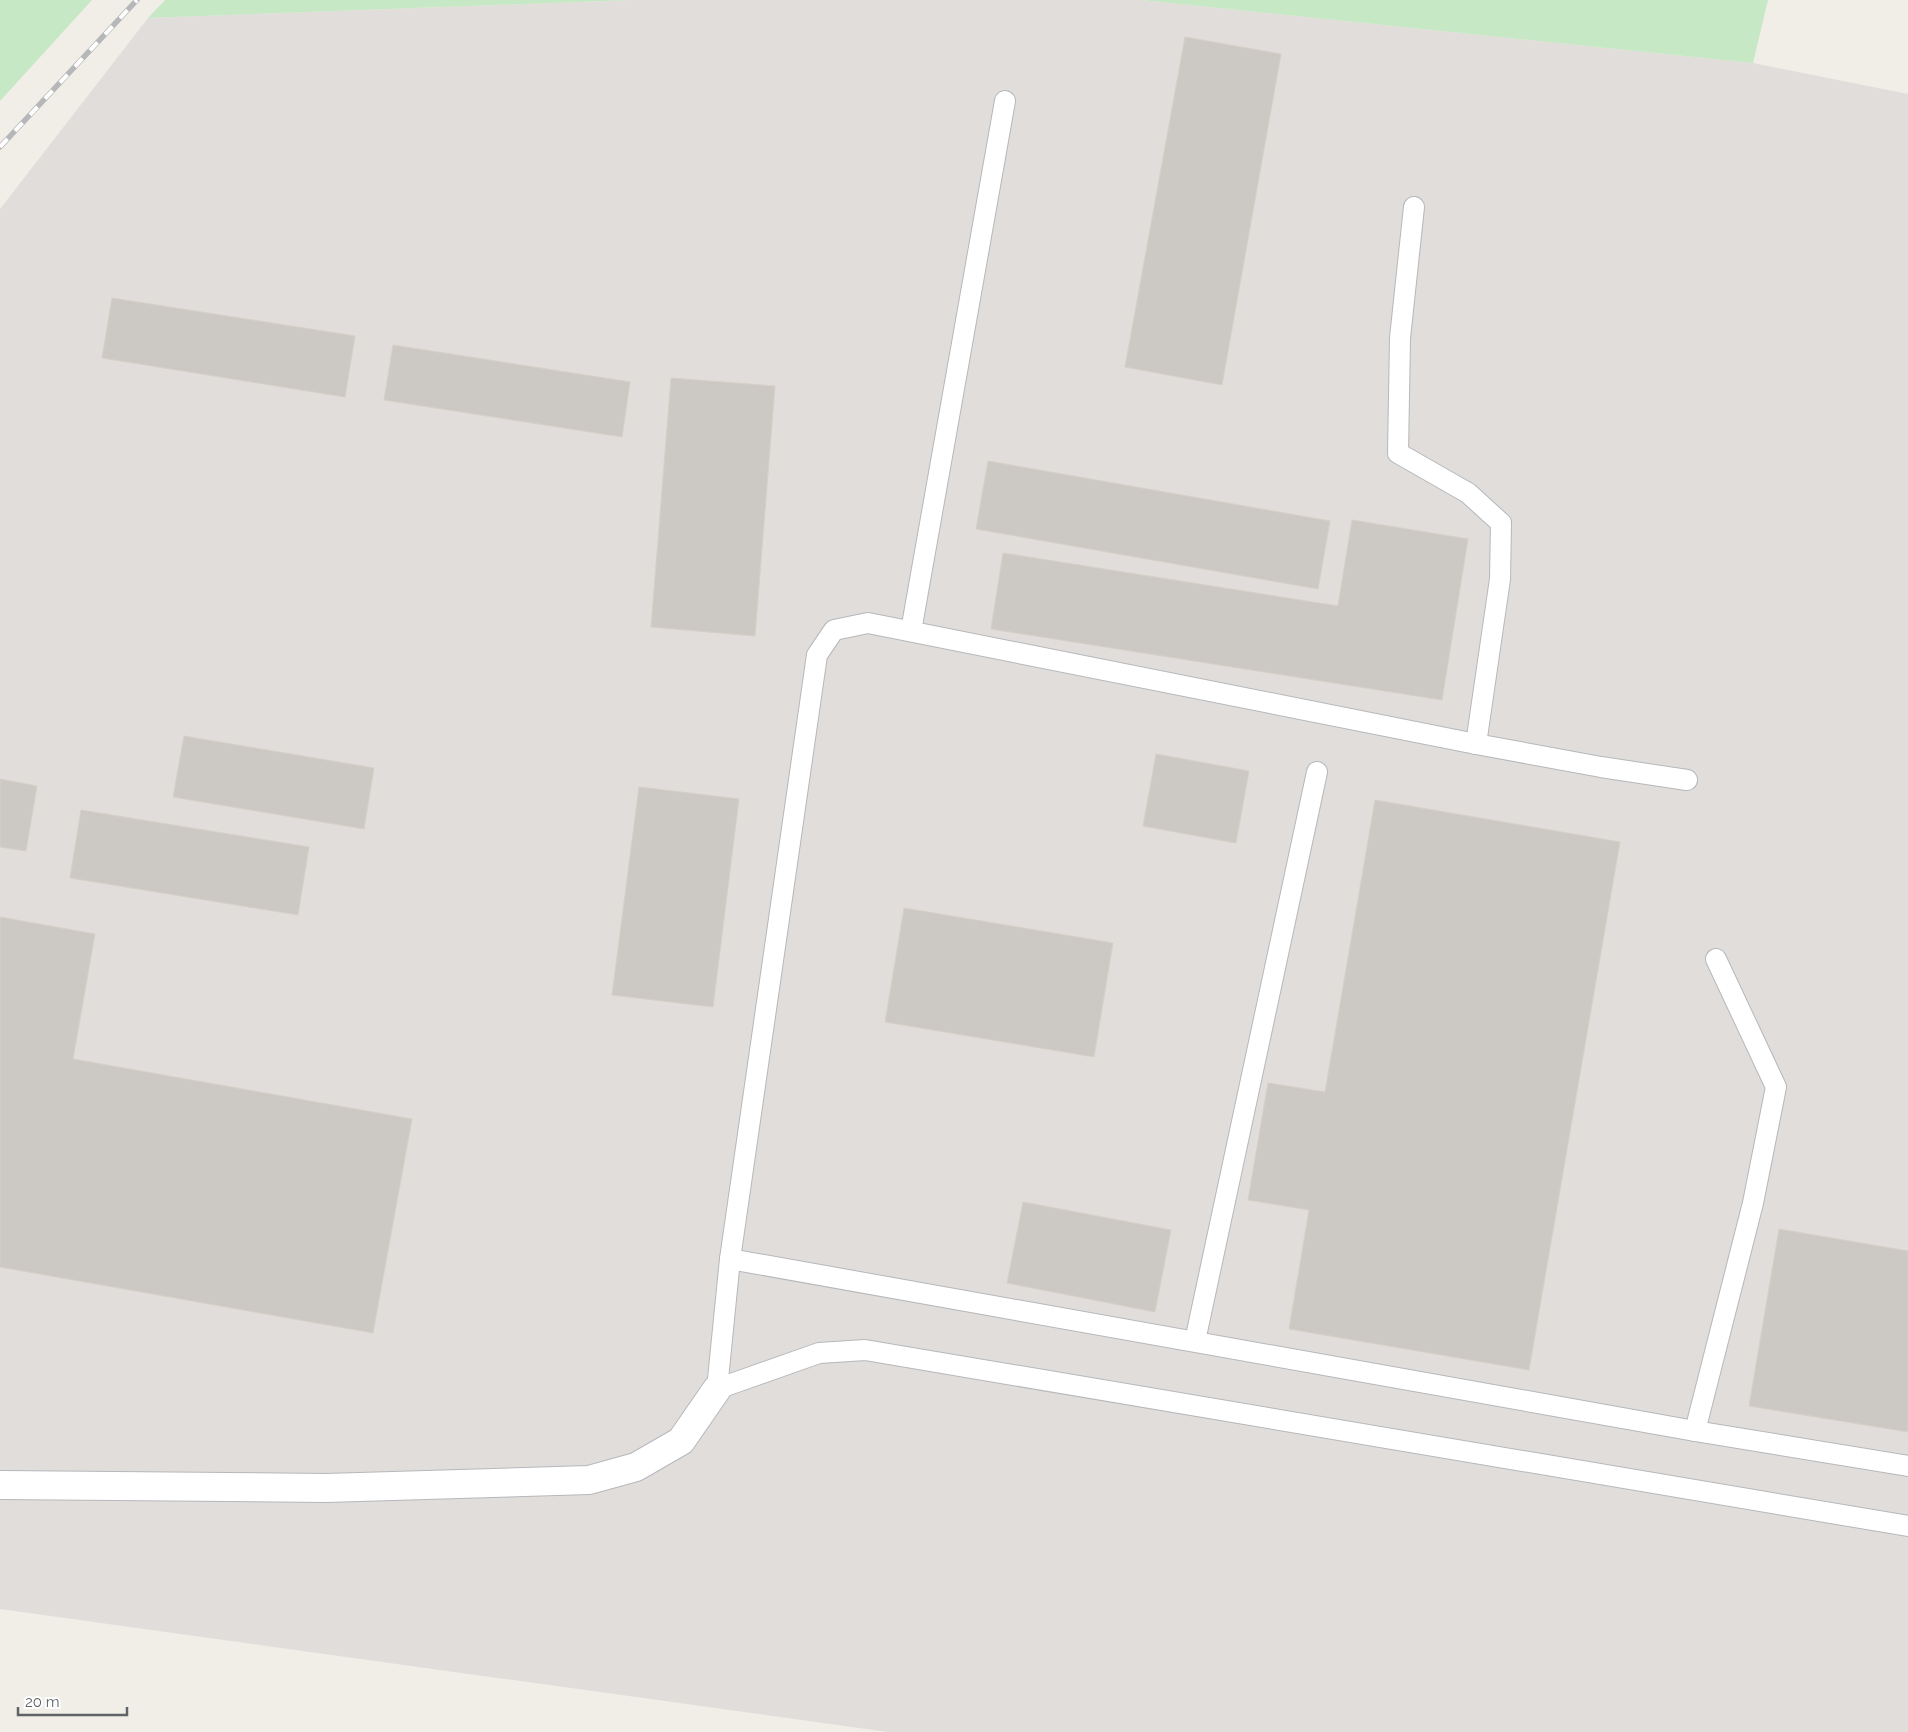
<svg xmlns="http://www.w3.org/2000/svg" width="1908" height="1732" font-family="Raleway,sans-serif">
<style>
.industrial{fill:#e0ddda}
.green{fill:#c7e8c4}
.building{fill:#ccc9c5;stroke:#d6cfc6}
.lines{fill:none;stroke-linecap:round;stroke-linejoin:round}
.lane-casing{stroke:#b5b8bc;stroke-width:22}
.street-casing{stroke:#b5b8bc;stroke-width:30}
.lane{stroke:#fff;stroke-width:20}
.street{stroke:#fff;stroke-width:28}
.rail-casing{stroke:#b6b7b8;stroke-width:5.5}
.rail{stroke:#fff;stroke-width:4;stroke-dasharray:11;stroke-linecap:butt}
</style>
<rect width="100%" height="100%" fill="#f1eee8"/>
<polygon class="industrial" points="633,0 1141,0 1753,63 1908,94 1908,1732 888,1732 0,1609 0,209 148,18"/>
<g class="green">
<polygon points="0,0 92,0 0,101"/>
<polygon points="165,0 633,0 148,18"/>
<polygon points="1141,0 1768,0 1753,63"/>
</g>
<g class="building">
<polygon points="1185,37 1281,54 1222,385 1125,367"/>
<polygon points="112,298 355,336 345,397 102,358"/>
<polygon points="393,345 630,382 622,437 384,400"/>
<polygon points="671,378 775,386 755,636 651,627"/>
<polygon points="988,461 1330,521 1318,589 976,529"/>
<polygon points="1352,520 1468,539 1442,700 991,629 1003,553 1338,606"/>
<polygon points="184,736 374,768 364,829 173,797"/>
<polygon points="1156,754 1249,771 1236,843 1143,826"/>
<polygon points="0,779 37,786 26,851 0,847"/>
<polygon points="639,787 739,799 713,1007 612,995"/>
<polygon points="1375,800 1620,842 1529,1370 1289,1329 1309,1210 1248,1200 1268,1083 1325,1092"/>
<polygon points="81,810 309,847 298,915 70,878"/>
<polygon points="904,908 1113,943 1094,1057 885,1022"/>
<polygon points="0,917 95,934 73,1059 412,1119 373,1333 0,1267"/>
<polygon points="1023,1202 1171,1230 1155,1312 1007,1283"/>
<polygon points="1779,1229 1908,1251 1908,1432 1749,1406"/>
</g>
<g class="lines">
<g class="lane-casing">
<g id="lane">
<polyline points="1414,207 1400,338 1398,453 1468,493 1501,523 1500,579 1476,744"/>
<polyline points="911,631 1005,101"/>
<polyline points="1687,780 1601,767 1476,744 868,623 834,630 817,655 730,1259 717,1389 819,1353 865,1350 1908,1526"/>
<polyline points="730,1259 1695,1431 1908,1466"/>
<polyline points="1195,1341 1317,772"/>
<polyline points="1695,1431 1753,1203 1776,1087 1716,959"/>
</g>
</g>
<g class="street-casing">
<polyline id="street" points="0,1485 326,1488 589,1480 636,1467 681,1441 717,1389"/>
</g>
<use href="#lane" class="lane"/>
<use href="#street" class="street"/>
<g class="rail-casing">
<polyline id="rail" points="0,147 137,0"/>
</g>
<use href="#rail" class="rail"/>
</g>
<path d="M18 1707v8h109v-8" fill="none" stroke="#5f6368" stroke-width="2.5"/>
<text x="25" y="1707" font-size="15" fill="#5f6368" stroke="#ffffff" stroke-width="4" paint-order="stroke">20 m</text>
</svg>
